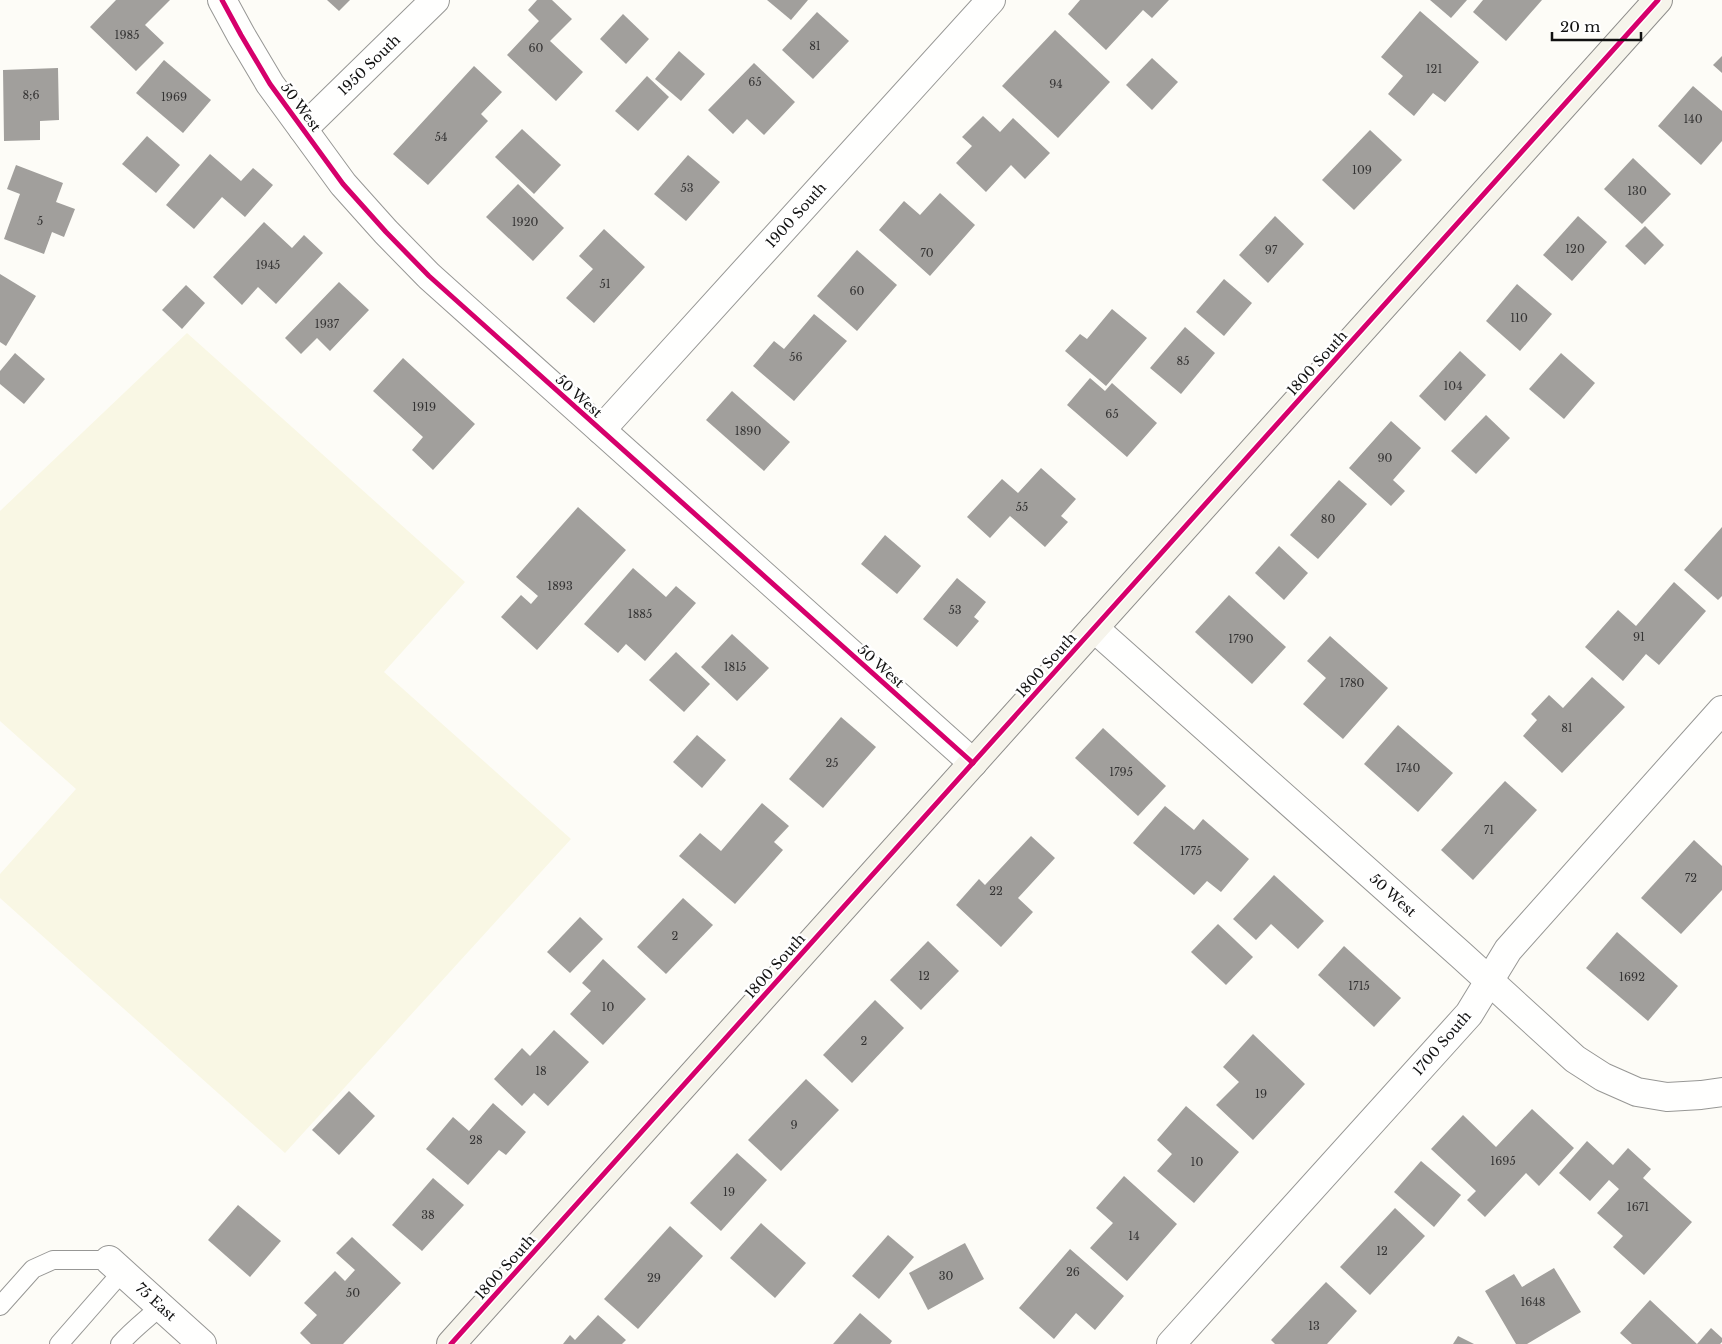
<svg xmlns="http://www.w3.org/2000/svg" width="1722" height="1344" font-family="'Libre Baskerville',serif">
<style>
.farmland{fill:#f9f7e4}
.building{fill:#a19f9c}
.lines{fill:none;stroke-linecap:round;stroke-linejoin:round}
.lane-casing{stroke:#979795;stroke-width:20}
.street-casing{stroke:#979795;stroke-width:30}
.secondary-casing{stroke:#8e8d8b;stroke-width:30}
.lane{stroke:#fffffe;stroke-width:18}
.street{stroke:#fffffe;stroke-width:28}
.secondary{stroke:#f6f4eb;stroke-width:28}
.cycleway-casing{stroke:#fff;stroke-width:8}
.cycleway{stroke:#d6006c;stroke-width:5}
.labels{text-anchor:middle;stroke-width:5;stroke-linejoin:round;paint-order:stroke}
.number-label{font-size:11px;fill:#353434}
.street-label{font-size:14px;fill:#111;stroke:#fff}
</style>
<rect width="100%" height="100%" fill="#fdfcf7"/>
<polygon class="farmland" points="187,333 465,582 384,672 571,839 285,1153 0,898 0,874 76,789 0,721 0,511"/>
<g class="building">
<polygon points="116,0 170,0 145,25 164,43 136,71 90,27"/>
<polygon points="327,0 350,0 339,11"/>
<polygon points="537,0 552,0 572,19 550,41 583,72 556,101 507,55 539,21 528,10"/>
<polygon points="767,0 808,0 791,20"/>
<polygon points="1080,0 1169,0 1152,18 1143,10 1106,50 1068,14"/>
<polygon points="1430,0 1467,0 1451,18"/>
<polygon points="1483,0 1542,0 1506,41 1473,12"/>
<polygon points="1420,11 1479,62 1445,102 1433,93 1414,116 1388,94 1403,76 1381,57"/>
<polygon points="817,12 849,41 813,79 782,50"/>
<polygon points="623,14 649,39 626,64 600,39"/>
<polygon points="1055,30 1110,82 1058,138 1002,86"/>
<polygon points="679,51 705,74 681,101 655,79"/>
<polygon points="1722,56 1722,73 1713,65"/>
<polygon points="1152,58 1178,82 1152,110 1126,85"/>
<polygon points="164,60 211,100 183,133 136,93"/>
<polygon points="754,63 795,102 764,135 747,119 733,134 708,110"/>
<polygon points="474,66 502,92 481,114 488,121 428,185 393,154"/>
<polygon points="58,68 59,120 40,121 40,140 4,141 3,70"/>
<polygon points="647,76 669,97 638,131 615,111"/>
<polygon points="1693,86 1722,111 1722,141 1701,165 1658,126"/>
<polygon points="983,116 1000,132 1013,118 1050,153 1025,179 1011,165 986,192 956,163 972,146 962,137"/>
<polygon points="522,129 561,165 534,194 495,157"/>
<polygon points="1370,130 1402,160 1354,210 1322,180"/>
<polygon points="147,136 180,165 156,193 122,164"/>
<polygon points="210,154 241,181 253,168 273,185 245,217 222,197 194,229 166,205"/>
<polygon points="688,155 720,182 686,221 654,194"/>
<polygon points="1633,158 1671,194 1642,224 1604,189"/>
<polygon points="16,165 63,183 56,202 75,209 64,237 52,232 44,254 4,239 20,194 7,189"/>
<polygon points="518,184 564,228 533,261 486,217"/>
<polygon points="940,193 975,225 930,276 879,230 904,201 920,215"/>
<polygon points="1275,216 1304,244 1268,283 1239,255"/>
<polygon points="1578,216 1607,242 1572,281 1543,255"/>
<polygon points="264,222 292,248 304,235 323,253 276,304 258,287 242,305 213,277"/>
<polygon points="1645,226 1664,245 1645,265 1625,246"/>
<polygon points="604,229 645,267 594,323 566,298 593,269 579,256"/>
<polygon points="857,250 897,285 857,331 817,296"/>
<polygon points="0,274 36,296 6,346 0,342"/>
<polygon points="1224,279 1252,303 1224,336 1196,312"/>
<polygon points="339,282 369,310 330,351 317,338 301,354 285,338"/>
<polygon points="1517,284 1552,314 1520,351 1486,321"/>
<polygon points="186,285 205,303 182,329 162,310"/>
<polygon points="1112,309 1147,338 1106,386 1065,351 1080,334 1087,339"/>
<polygon points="814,314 847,341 794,401 753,366 774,341 784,349"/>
<polygon points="1185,327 1215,353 1181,394 1150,368"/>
<polygon points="1460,351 1486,375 1445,421 1419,396"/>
<polygon points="15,353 45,379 24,404 0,384 0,371"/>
<polygon points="1561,353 1595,383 1564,419 1529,389"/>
<polygon points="403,358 475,424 433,470 412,450 423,437 373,391"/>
<polygon points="1090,378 1105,391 1112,383 1157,423 1127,457 1067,405"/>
<polygon points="732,391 790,442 764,471 706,420"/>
<polygon points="1486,415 1510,438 1476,474 1451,451"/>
<polygon points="1391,421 1421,448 1393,480 1405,491 1391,506 1349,468"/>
<polygon points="1041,468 1076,499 1061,516 1068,522 1045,547 1010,516 990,538 967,517 1002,479 1018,493"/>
<polygon points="1339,480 1367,504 1318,559 1290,535"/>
<polygon points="578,507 626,550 537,650 501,617 521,595 531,604 538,596 516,577"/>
<polygon points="1722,527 1722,596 1718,600 1684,570"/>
<polygon points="885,535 921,566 897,594 861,564"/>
<polygon points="1279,546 1308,573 1284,600 1255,573"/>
<polygon points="633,568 666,597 676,586 696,603 645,661 626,644 618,653 584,624"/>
<polygon points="957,578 986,602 974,617 979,621 957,647 923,619"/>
<polygon points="1674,582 1706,611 1659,665 1646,654 1623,681 1585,647 1618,610 1636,626"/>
<polygon points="1229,595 1286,647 1252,684 1195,632"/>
<polygon points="732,634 769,668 737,701 701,667"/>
<polygon points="1330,636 1388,688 1343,739 1303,704 1326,678 1307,661"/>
<polygon points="676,652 710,684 684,712 649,680"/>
<polygon points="1592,677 1625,707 1562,773 1523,736 1537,720 1531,714 1549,695 1563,708"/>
<polygon points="841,717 876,747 823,808 789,779"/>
<polygon points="1398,725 1453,773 1418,812 1364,764"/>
<polygon points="1103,728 1166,786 1138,816 1075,758"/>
<polygon points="697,735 726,760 702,788 673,762"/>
<polygon points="1505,781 1537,810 1473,880 1441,850"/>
<polygon points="762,803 789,826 774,842 783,850 735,904 679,856 700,833 721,851"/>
<polygon points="1165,806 1194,830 1203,819 1249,859 1221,892 1207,881 1194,895 1133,843"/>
<polygon points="1031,836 1055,858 1018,898 1033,912 1001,947 956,905 979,879 985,885"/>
<polygon points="1694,840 1722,866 1722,890 1681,934 1641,898"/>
<polygon points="1274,875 1324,921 1298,949 1271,924 1256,940 1233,919"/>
<polygon points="683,898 713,925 666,974 637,947"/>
<polygon points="580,917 603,939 570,973 547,952"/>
<polygon points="1218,924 1253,957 1226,985 1191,952"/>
<polygon points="1617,932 1678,986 1648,1021 1586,968"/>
<polygon points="928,941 959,971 921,1010 890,980"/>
<polygon points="1344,946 1401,998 1374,1027 1318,975"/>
<polygon points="603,959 646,999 603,1045 570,1014 591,991 582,983"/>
<polygon points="875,1000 904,1028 852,1083 823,1055"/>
<polygon points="554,1030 589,1062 548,1106 534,1093 522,1106 494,1079 522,1048 530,1056"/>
<polygon points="1253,1034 1305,1084 1253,1140 1216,1105 1239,1082 1223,1067"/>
<polygon points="806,1079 839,1110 781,1171 748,1140"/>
<polygon points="349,1091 375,1116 339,1155 312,1130"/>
<polygon points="493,1103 526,1132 506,1155 499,1150 468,1185 426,1149 453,1117 469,1131"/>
<polygon points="1186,1106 1239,1152 1194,1203 1157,1171 1172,1154 1157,1140"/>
<polygon points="1532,1109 1574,1148 1539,1186 1526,1173 1485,1217 1467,1200 1476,1191 1431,1149 1463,1115 1496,1147"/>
<polygon points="1587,1141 1613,1165 1628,1148 1651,1169 1643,1178 1692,1222 1644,1275 1613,1247 1623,1236 1597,1213 1619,1189 1609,1180 1590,1201 1559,1173"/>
<polygon points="737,1153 767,1180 721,1231 690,1203"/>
<polygon points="1421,1161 1461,1195 1434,1227 1394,1192"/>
<polygon points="1124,1176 1177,1224 1127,1281 1090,1248 1113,1223 1096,1208"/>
<polygon points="433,1178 464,1205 422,1251 392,1225"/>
<polygon points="238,1205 281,1241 250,1277 208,1240"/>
<polygon points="1395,1208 1425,1236 1370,1295 1340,1267"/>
<polygon points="761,1223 806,1263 775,1298 730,1258"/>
<polygon points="670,1226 703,1256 638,1329 604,1299"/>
<polygon points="888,1235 914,1257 879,1299 852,1276"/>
<polygon points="352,1237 401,1283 343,1344 311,1344 300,1333 317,1315 304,1303 335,1271 345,1281 355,1270 336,1253"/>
<polygon points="965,1243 984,1279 928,1310 909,1273"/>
<polygon points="1070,1249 1124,1296 1095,1330 1076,1313 1054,1339 1019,1308"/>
<polygon points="1554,1268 1581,1312 1527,1344 1516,1344 1485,1291 1514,1274 1522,1287"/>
<polygon points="1326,1282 1357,1311 1327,1344 1275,1344 1271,1340"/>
<polygon points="1650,1300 1697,1344 1711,1328 1722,1338 1722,1342 1720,1344 1632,1344 1620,1333"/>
<polygon points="860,1313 892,1341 890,1344 833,1344"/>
<polygon points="598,1315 626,1340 622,1344 563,1344 570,1335 575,1340"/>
<polygon points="1458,1336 1474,1344 1453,1344"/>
</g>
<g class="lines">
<g class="lane-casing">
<g id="lane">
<polyline points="0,1306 33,1269 53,1260 109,1260"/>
<polyline points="59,1344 122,1272"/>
<path d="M120 1344C132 1330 147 1319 161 1306"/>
</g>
</g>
<g class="street-casing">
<g id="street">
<polyline points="222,0 241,35 270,84 343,184 386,232 429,276 973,763"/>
<polyline points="303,129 435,0"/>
<polyline points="601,430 991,0"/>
<polyline points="1094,628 1461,955 1575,1059 1603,1077 1637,1092 1667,1097 1701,1095 1722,1092"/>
<polyline points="109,1260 202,1344"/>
<polyline points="1171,1344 1469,1014 1508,950 1722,710"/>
</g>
</g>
<g class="secondary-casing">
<polyline id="secondary" points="451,1344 1658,0"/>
</g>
<use href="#lane" class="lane"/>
<use href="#street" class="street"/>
<use href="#secondary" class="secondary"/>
<g class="cycleway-casing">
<g id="cycleway">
<polyline points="222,0 241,35 270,84 343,184 386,232 429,276 973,763"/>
<polyline points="451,1344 1658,0"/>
</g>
</g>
<use href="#cycleway" class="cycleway"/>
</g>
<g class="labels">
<g class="number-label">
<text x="127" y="39">1985</text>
<text x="815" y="50">81</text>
<text x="536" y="52">60</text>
<text x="1434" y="73">121</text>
<text x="755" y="86">65</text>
<text x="1056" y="88">94</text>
<text x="31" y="99">8;6</text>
<text x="174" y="101">1969</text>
<text x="1693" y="123">140</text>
<text x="441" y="141">54</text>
<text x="1362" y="174">109</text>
<text x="687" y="192">53</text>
<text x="1637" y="195">130</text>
<text x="40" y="225">5</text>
<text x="525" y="226">1920</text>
<text x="1575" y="253">120</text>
<text x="1271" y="254">97</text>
<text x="927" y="257">70</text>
<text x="268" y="269">1945</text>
<text x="605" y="288">51</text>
<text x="857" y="295">60</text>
<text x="1519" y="322">110</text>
<text x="327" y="328">1937</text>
<text x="796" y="361">56</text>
<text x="1183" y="365">85</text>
<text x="1453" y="390">104</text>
<text x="424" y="411">1919</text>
<text x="1112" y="418">65</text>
<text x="748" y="435">1890</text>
<text x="1385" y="462">90</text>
<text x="1022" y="511">55</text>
<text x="1328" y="523">80</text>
<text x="560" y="590">1893</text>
<text x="955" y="614">53</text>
<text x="640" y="618">1885</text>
<text x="1639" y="641">91</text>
<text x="1241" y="643">1790</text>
<text x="735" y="671">1815</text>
<text x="1352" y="687">1780</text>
<text x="1567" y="732">81</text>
<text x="832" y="767">25</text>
<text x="1408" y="772">1740</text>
<text x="1121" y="776">1795</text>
<text x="1489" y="834">71</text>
<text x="1191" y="855">1775</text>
<text x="1691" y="882">72</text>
<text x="996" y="895">22</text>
<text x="675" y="940">2</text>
<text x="924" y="980">12</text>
<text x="1632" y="981">1692</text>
<text x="1359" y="990">1715</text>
<text x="608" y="1011">10</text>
<text x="864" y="1045">2</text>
<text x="541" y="1075">18</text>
<text x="1261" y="1098">19</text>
<text x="794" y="1129">9</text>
<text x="476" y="1144">28</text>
<text x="1503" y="1165">1695</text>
<text x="1197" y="1166">10</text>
<text x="729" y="1196">19</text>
<text x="1638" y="1211">1671</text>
<text x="428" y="1219">38</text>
<text x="1134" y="1240">14</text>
<text x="1382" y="1255">12</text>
<text x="1073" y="1276">26</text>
<text x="946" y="1280">30</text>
<text x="654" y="1282">29</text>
<text x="353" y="1297">50</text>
<text x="1533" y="1306">1648</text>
<text x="1314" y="1330">13</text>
</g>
<g class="street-label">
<text transform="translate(369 65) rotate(-44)" y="5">1950 South</text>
<text transform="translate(301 107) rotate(54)" y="5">50 West</text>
<text transform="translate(796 215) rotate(-48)" y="5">1900 South</text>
<text transform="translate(1317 363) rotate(-48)" y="5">1800 South</text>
<text transform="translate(579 396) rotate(42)" y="5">50 West</text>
<text transform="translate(1046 665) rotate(-48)" y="5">1800 South</text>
<text transform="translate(881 666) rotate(42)" y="5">50 West</text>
<text transform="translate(1393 895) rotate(42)" y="5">50 West</text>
<text transform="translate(775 966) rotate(-48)" y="5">1800 South</text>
<text transform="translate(1442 1043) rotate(-49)" y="5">1700 South</text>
<text transform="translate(505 1267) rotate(-48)" y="5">1800 South</text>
<text transform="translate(156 1302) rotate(42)" y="5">75 East</text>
</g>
</g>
<path d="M1552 32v8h89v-8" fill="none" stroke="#111111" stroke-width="2.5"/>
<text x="1560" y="32" font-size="15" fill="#111111" stroke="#ffffff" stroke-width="4" paint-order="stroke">20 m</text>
</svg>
